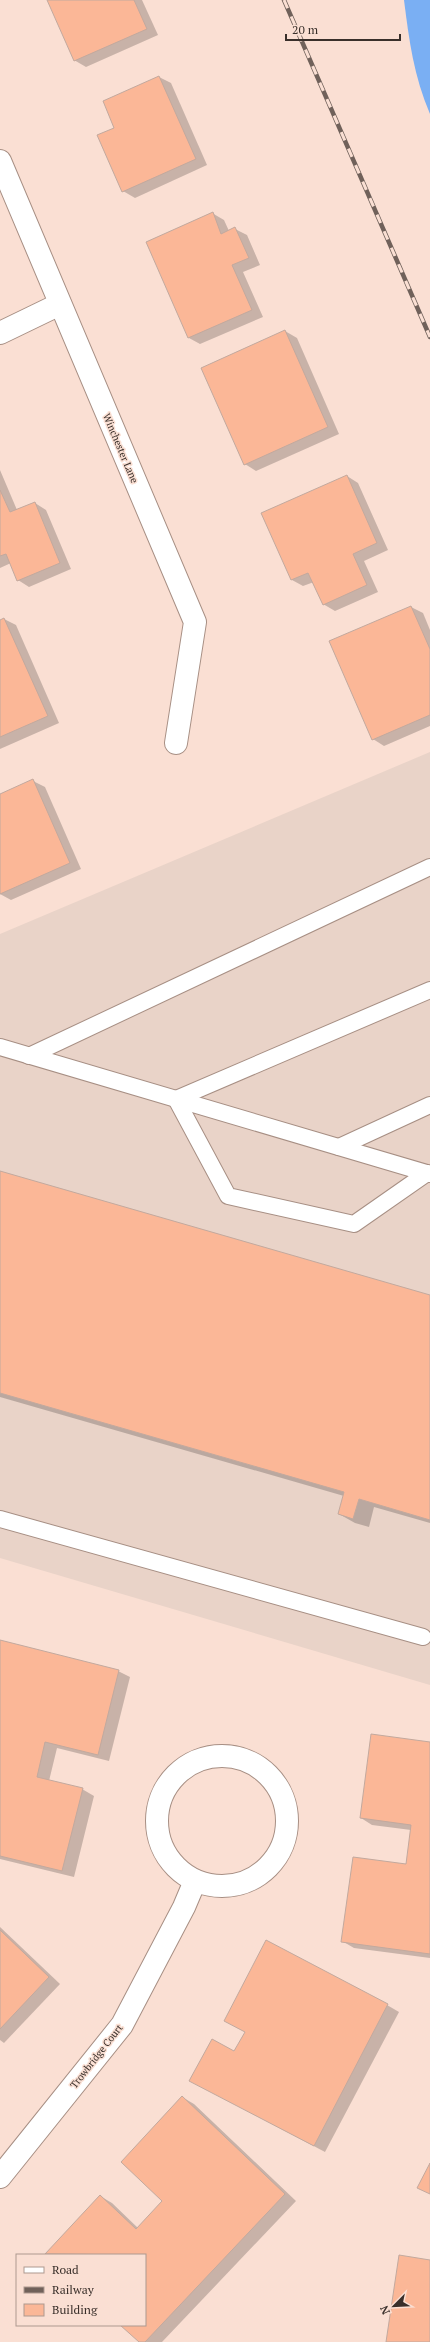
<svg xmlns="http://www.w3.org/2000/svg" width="430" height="2342" font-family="'PT Serif',serif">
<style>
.industrial{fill:#e9d3c8}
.water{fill:#7aaff3}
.shadow{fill:#0003}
.building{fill:#fbb797;stroke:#c2a99e}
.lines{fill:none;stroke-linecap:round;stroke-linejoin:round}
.service-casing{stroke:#a78f84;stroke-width:18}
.minor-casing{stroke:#a78f84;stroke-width:24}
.service{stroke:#fff;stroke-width:16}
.minor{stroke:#fff;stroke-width:22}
.rail-casing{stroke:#70615a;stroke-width:4.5}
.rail{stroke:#fadfd3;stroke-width:3;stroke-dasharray:9;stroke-linecap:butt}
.labels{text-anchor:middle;stroke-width:3;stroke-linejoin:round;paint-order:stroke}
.street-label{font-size:10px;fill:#392f2a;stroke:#fadfd3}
</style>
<rect width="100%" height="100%" fill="#fadfd3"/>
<polygon class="industrial" points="430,752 430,1685 0,1558 0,934"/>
<path class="water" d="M404 0H430V114C414 77 409 40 404 0Z"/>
<g class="shadow">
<polygon points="48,0 142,0 158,35 86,67 74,60"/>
<polygon points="159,77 171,83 207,165 135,198 123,191"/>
<polygon points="212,213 224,220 229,231 235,229 247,235 260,265 243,272 263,317 200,344 189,338 147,242"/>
<polygon points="285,331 297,338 339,434 256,471 245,464"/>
<polygon points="0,470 17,510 35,503 46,510 71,569 29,587 18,580 11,563 0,568"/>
<polygon points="347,476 358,483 388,550 364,561 378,592 335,611 323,604 314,582 303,586 292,580 262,513"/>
<polygon points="411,607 423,613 430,630 430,726 384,746 373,739"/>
<polygon points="4,619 16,625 59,723 0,749 0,621"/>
<polygon points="33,781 45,787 81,869 11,900 0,894 0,795"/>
<polygon points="0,1172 430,1296 430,1523 374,1507 369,1527 355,1523 339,1514 344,1496 0,1397"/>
<polygon points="0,1641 118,1671 130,1677 109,1761 57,1748 49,1781 82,1789 94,1796 74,1877 0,1859"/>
<polygon points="430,1743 430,1958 354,1948 342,1941 407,1865 411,1830 372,1825 361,1818"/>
<polygon points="0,1927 60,1984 4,2043 0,2040"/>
<polygon points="387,2005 399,2012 325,2152 202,2087 235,2052"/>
<polygon points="182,2097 194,2104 296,2201 162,2342 140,2342 122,2325 145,2325 145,2255 46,2254 100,2196 112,2203 138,2228 164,2201"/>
</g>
<g class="building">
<polygon points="47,0 134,0 147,29 74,61"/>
<polygon points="159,76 196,159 122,192 97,135 114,128 103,101"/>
<polygon points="213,212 221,234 235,227 249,258 232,265 252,310 188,338 146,242"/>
<polygon points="285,330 328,427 244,465 201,368"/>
<polygon points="347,475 377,543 353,554 367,585 323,605 308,573 291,580 261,513"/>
<polygon points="0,490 10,512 35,502 60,563 17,581 6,554 0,556"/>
<polygon points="411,606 430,649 430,715 372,740 329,641"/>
<polygon points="4,618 48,716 0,737 0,620"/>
<polygon points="33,779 70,863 0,894 0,794"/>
<polygon points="0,1171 430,1295 430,1520 359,1499 353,1519 338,1514 344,1492 0,1393"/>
<polygon points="0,1640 119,1670 98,1755 45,1742 37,1777 83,1788 62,1871 0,1856"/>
<polygon points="371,1734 430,1742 430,1954 341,1942 353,1857 406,1864 411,1825 360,1818"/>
<polygon points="0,1930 49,1977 0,2029"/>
<polygon points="266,1940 388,2004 314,2146 189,2081 212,2039 234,2051 245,2032 224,2021"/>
<polygon points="182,2096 285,2194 145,2342 139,2342 120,2325 145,2325 145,2255 45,2254 100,2195 136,2229 162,2201 121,2162"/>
<polygon points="430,2163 430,2194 417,2188"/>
<polygon points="399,2255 430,2260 430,2342 386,2342"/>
</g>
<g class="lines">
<g class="service-casing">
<g id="service">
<polyline points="0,1047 430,1174"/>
<polyline points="29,1056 430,867"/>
<polyline points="339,1147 430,1105"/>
<polyline points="427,1173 354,1224 228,1196 176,1099 430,990"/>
<polyline points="0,1519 423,1637"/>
</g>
</g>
<g class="minor-casing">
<g id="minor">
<polyline points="0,161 195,622 176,743"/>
<polyline points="0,333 60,304"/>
<circle cx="222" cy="1821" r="65"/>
<polyline points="0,2177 122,2025 184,1907 195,1881"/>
</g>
</g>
<use href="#service" class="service"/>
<use href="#minor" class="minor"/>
<g class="rail-casing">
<polyline id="rail" points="284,0 430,337"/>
</g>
<use href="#rail" class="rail"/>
</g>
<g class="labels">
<g class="street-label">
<text transform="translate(121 448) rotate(67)" y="4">Winchester Lane</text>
<text transform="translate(96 2056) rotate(-52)" y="4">Trowbridge Court</text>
</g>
</g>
<rect x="16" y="2254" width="130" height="72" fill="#fadfd3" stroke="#ad998f"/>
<rect x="24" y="2267" width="20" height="6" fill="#ffffff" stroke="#ad998f"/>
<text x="52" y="2274" font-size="12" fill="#392f2a">Road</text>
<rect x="24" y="2287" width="20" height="6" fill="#70615a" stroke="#ad998f"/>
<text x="52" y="2294" font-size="12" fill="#392f2a">Railway</text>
<rect x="24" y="2304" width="20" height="12" fill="#fbb797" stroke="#ad998f"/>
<text x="52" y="2314" font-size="12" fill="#392f2a">Building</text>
<g transform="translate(394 2306) rotate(246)" stroke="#fadfd3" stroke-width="3" paint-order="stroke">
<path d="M0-3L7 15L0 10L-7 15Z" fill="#392f2a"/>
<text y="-6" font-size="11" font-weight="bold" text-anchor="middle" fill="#392f2a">N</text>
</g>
<path d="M286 34v6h114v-6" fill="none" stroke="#392f2a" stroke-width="2"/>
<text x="292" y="34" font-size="12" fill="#392f2a" stroke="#fadfd3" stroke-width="3" paint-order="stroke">20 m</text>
</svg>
